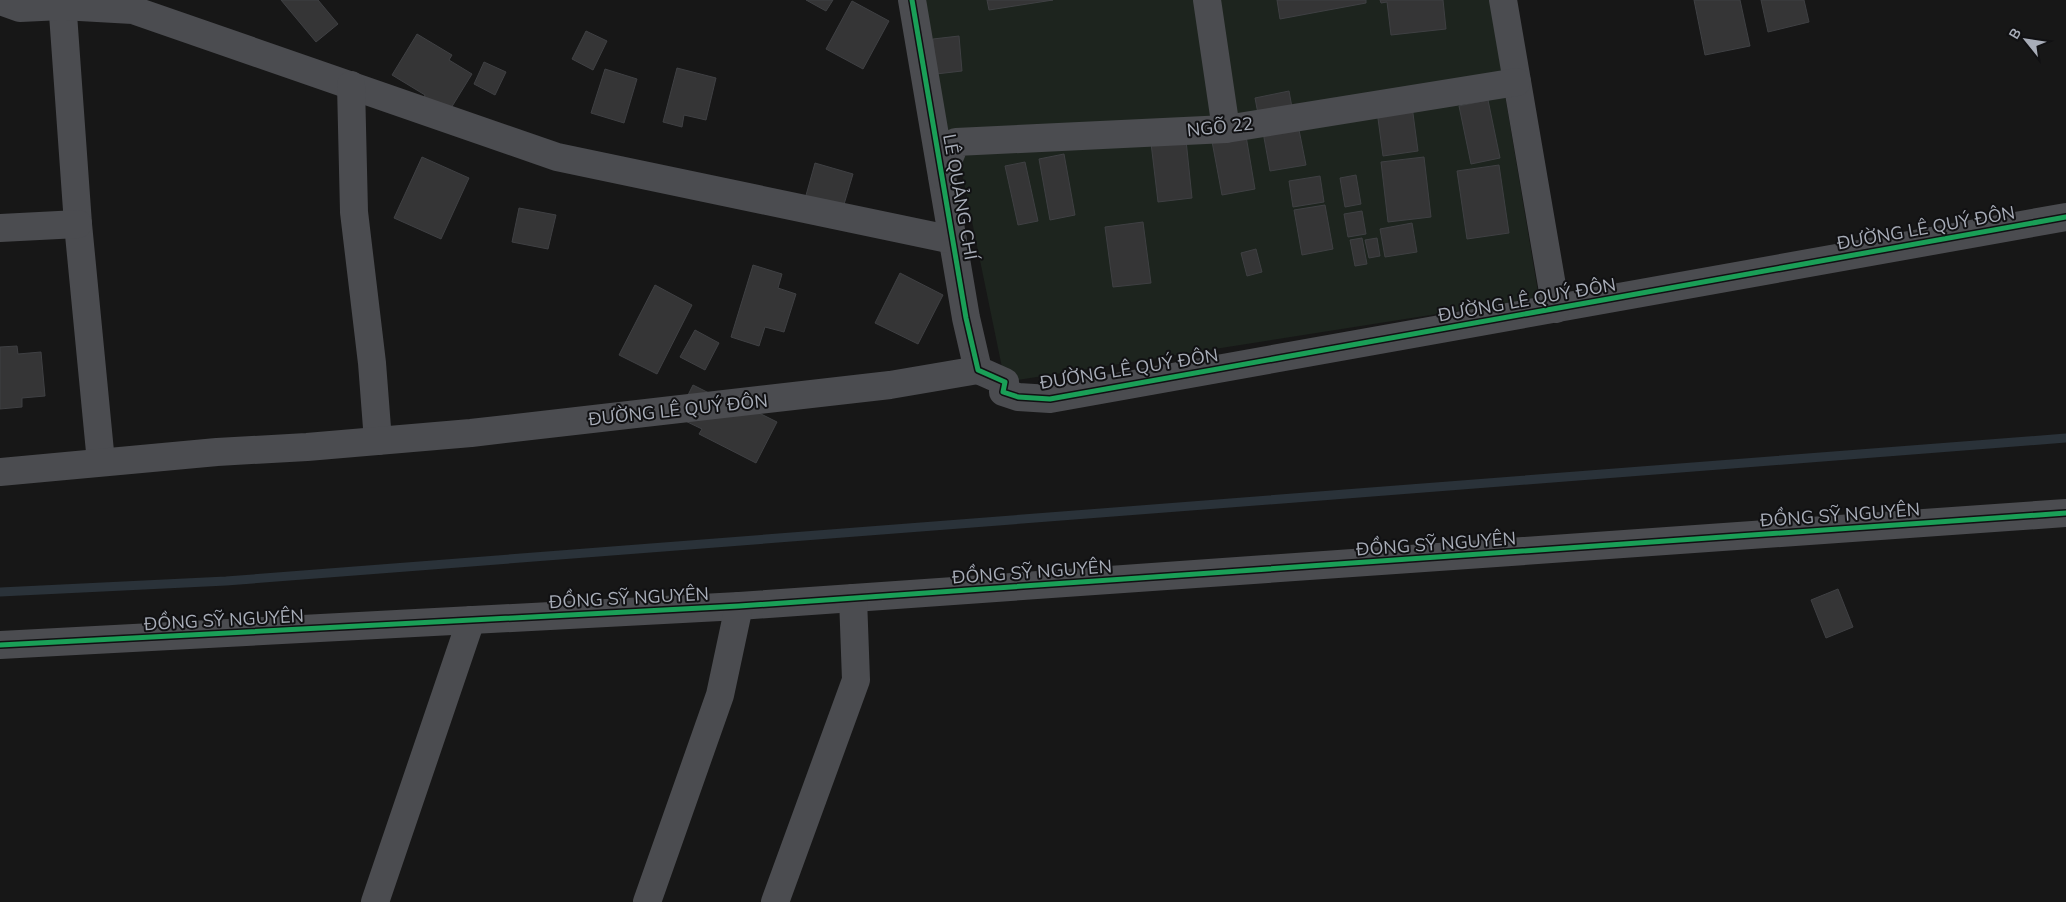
<svg xmlns="http://www.w3.org/2000/svg" width="2066" height="902" font-family="Mulish,sans-serif">
<style>
.green{fill:#1d241e}
.lines{fill:none;stroke-linecap:round;stroke-linejoin:round}
.stream{stroke:#2a3239;stroke-width:9}
.building{fill:#353536;stroke:#3f4043}
.minor{stroke:#4b4c50;stroke-width:28}
.cycleway-casing{stroke:#111113;stroke-width:8}
.cycleway{stroke:#1a9f57;stroke-width:5}
.labels{text-anchor:middle;stroke-width:4;stroke-linejoin:round;paint-order:stroke}
.street-label{font-size:18px;fill:#a8adb8;stroke:#111113}
</style>
<rect width="100%" height="100%" fill="#171717"/>
<polygon class="green" points="912,0 1495,0 1505,95 1539,298 1005,382 960,163 941,166"/>
<g class="lines">
<polyline class="stream" points="0,592 226,581 2066,438"/>
</g>
<g class="building">
<polygon points="281,0 318,0 338,24 316,42"/>
<polygon points="806,0 833,0 826,11"/>
<polygon points="987,0 1053,0 989,10"/>
<polygon points="1277,0 1366,0 1366,3 1280,19"/>
<polygon points="1380,0 1443,0 1446,29 1391,35 1387,2 1381,3"/>
<polygon points="1694,0 1740,0 1750,46 1705,55"/>
<polygon points="1761,0 1804,0 1809,22 1768,32"/>
<polygon points="852,1 889,21 863,69 826,49"/>
<polygon points="586,31 607,41 593,70 572,59"/>
<polygon points="417,34 452,55 449,60 472,74 448,113 423,99 425,95 392,75"/>
<polygon points="959,36 962,71 936,74 933,39"/>
<polygon points="484,62 506,72 495,95 474,84"/>
<polygon points="677,68 716,78 706,120 684,115 682,127 663,122"/>
<polygon points="605,69 637,79 624,123 591,113"/>
<polygon points="1289,91 1293,113 1259,119 1255,98"/>
<polygon points="1488,100 1500,158 1471,164 1459,106"/>
<polygon points="1412,106 1418,151 1383,156 1377,111"/>
<polygon points="1298,125 1306,165 1270,171 1263,132"/>
<polygon points="1245,130 1255,189 1222,195 1211,136"/>
<polygon points="1186,140 1192,198 1158,202 1151,143"/>
<polygon points="1064,154 1075,215 1050,220 1039,159"/>
<polygon points="422,157 469,178 441,239 394,218"/>
<polygon points="1424,157 1431,217 1388,222 1381,162"/>
<polygon points="1025,162 1038,221 1018,225 1005,166"/>
<polygon points="815,163 853,174 837,228 800,217"/>
<polygon points="1499,165 1509,233 1467,239 1457,171"/>
<polygon points="1356,175 1361,204 1345,207 1340,178"/>
<polygon points="1320,176 1324,202 1293,207 1289,181"/>
<polygon points="1325,205 1333,249 1302,255 1294,210"/>
<polygon points="519,208 556,215 548,249 512,242"/>
<polygon points="1362,211 1366,234 1348,237 1344,214"/>
<polygon points="1143,222 1151,283 1113,287 1105,227"/>
<polygon points="1412,223 1417,252 1385,257 1380,229"/>
<polygon points="1362,238 1367,264 1355,266 1350,240"/>
<polygon points="1377,238 1380,256 1369,258 1365,240"/>
<polygon points="1256,249 1262,272 1247,276 1241,253"/>
<polygon points="753,265 782,274 778,288 796,294 784,332 765,327 759,346 731,337"/>
<polygon points="900,273 943,295 918,344 875,323"/>
<polygon points="655,285 692,305 657,374 619,355"/>
<polygon points="695,330 719,343 705,370 680,357"/>
<polygon points="17,346 18,354 41,352 45,396 22,398 22,407 0,409 0,347"/>
<polygon points="693,385 721,399 723,395 777,422 756,463 699,434 702,429 677,417"/>
<polygon points="1838,589 1853,627 1826,638 1811,600"/>
</g>
<g class="lines">
<g class="minor">
<polyline points="62,0 78,224 101,462"/>
<polyline points="912,0 966,318 978,370 1005,382 1003,392 1018,397 1050,399 2066,217"/>
<polyline points="1207,0 1226,129"/>
<polyline points="1503,0 1556,309"/>
<polyline points="0,1 20,8 62,6 133,10 557,157 953,240"/>
<polyline points="351,85 354,212 372,363 378,441"/>
<polyline points="942,175 956,142 1226,129 1517,82"/>
<polyline points="0,228 78,224"/>
<polyline points="0,472 217,452 307,447 471,433 890,385 978,370"/>
<polyline points="0,645 739,606 2066,513"/>
<polyline points="375,902 471,620"/>
<polyline points="647,902 720,695 739,606"/>
<polyline points="775,902 856,680 853,598"/>
</g>
<g class="cycleway-casing">
<g id="cycleway">
<polyline points="912,0 966,318 978,370 1005,382 1003,392 1018,397 1050,399 2066,217"/>
<polyline points="0,645 739,606 2066,513"/>
</g>
</g>
<use href="#cycleway" class="cycleway"/>
</g>
<g class="labels">
<g class="street-label">
<text transform="translate(1220 127) rotate(-6)" y="6">NGÕ 22</text>
<text transform="translate(960 197) rotate(80)" y="6">LÊ QUẢNG CHÍ</text>
<text transform="translate(1926 228) rotate(-10)" y="6">ĐƯỜNG LÊ QUÝ ĐÔN</text>
<text transform="translate(1527 300) rotate(-10)" y="6">ĐƯỜNG LÊ QUÝ ĐÔN</text>
<text transform="translate(1129 369) rotate(-9)" y="6">ĐƯỜNG LÊ QUÝ ĐÔN</text>
<text transform="translate(678 410) rotate(-6)" y="6">ĐƯỜNG LÊ QUÝ ĐÔN</text>
<text transform="translate(1840 515) rotate(-4)" y="6">ĐỒNG SỸ NGUYÊN</text>
<text transform="translate(1436 544) rotate(-4)" y="6">ĐỒNG SỸ NGUYÊN</text>
<text transform="translate(1032 572) rotate(-4)" y="6">ĐỒNG SỸ NGUYÊN</text>
<text transform="translate(629 598) rotate(-3)" y="6">ĐỒNG SỸ NGUYÊN</text>
<text transform="translate(224 620) rotate(-3)" y="6">ĐỒNG SỸ NGUYÊN</text>
</g>
</g>
<g transform="translate(2026 40) rotate(300)" stroke="#111113" stroke-width="4" paint-order="stroke">
<path d="M0-4L9 19L0 12L-9 19Z" fill="#a8adb8"/>
<text y="-8" font-size="14" font-weight="bold" text-anchor="middle" fill="#a8adb8">B</text>
</g>
</svg>
